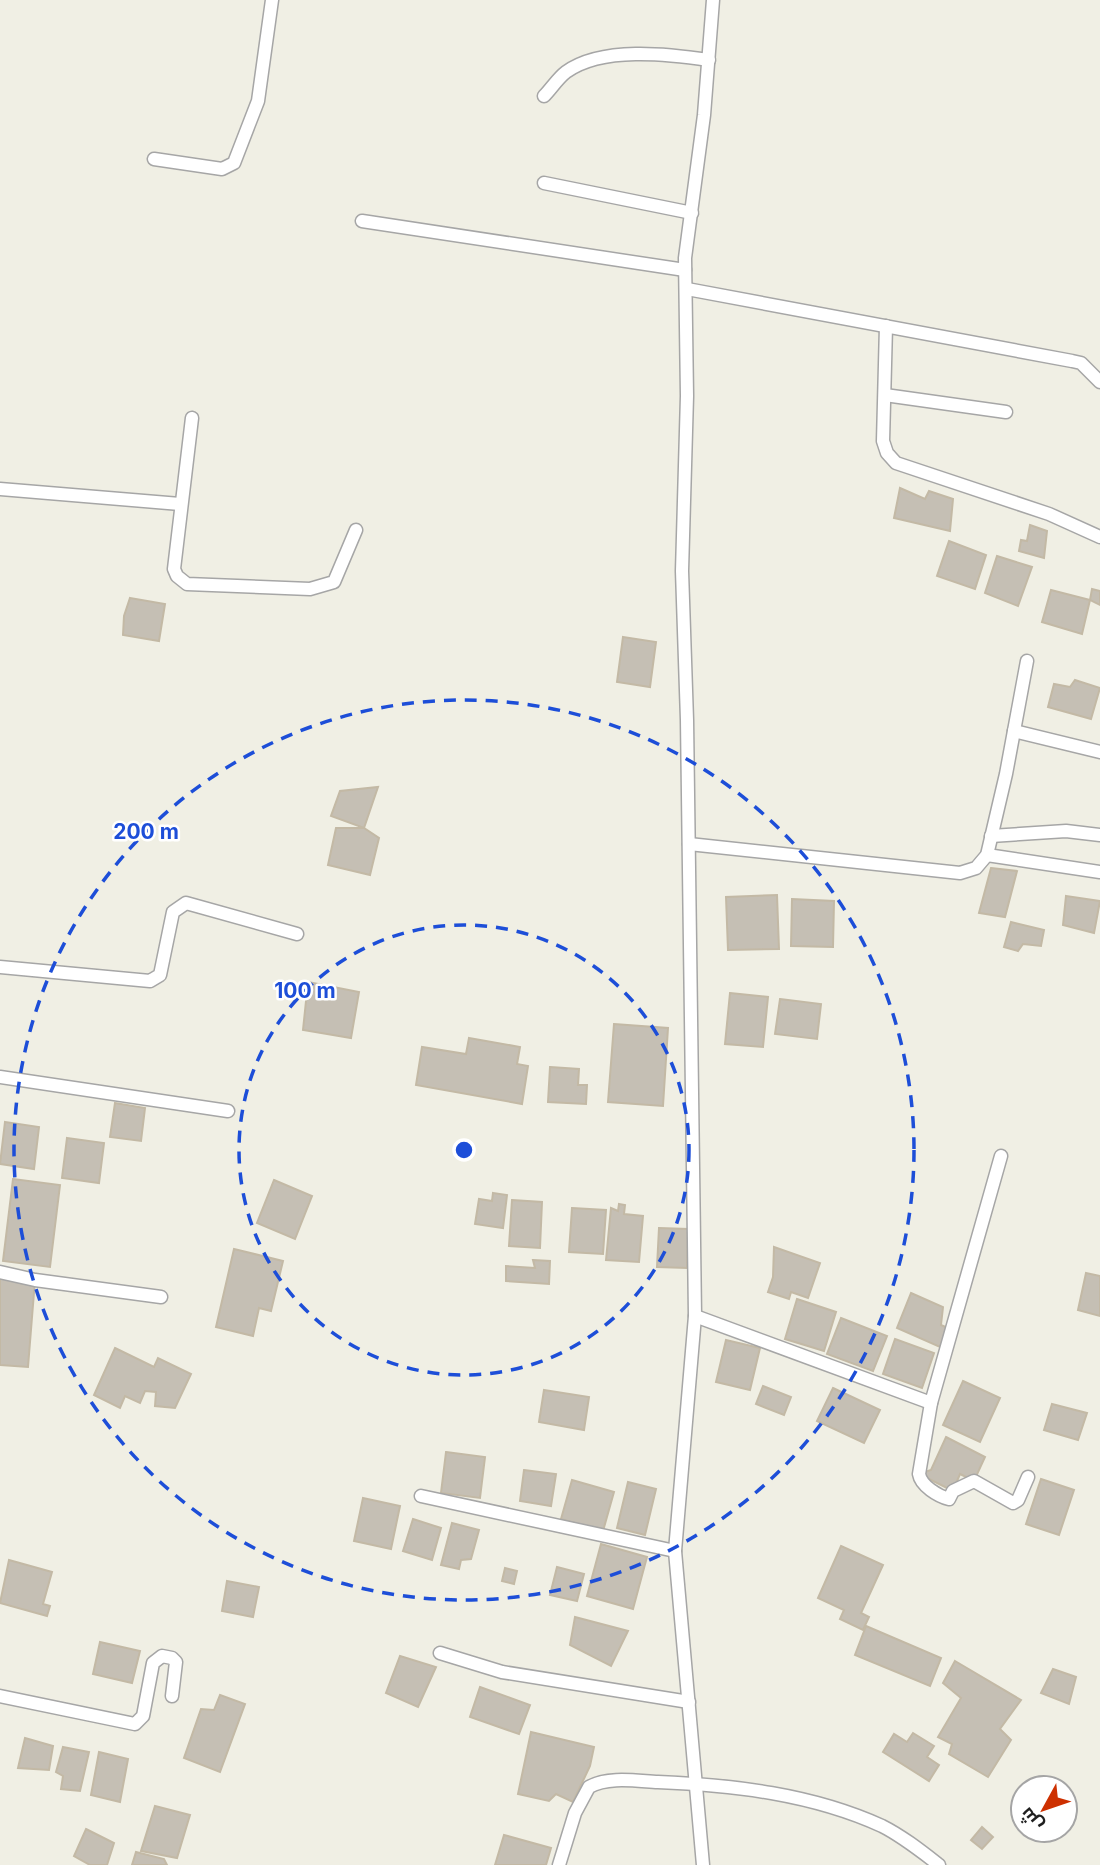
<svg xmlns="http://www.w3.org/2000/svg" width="1100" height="1865" font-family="Inter,Cairo,sans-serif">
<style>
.building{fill:#c5bfb4;stroke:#c3b9a5;stroke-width:2}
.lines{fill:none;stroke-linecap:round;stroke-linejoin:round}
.minor-casing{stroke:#a6a6a6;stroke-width:15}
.minor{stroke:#fff;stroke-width:12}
.ring{fill:none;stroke:#1d4ed8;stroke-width:3.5;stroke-dasharray:12 9}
.centre{fill:#1d4ed8;stroke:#fff;stroke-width:3.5}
.ring-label{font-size:21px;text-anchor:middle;font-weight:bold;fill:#1d4ed8;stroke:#fff;stroke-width:5;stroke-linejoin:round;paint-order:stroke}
</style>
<rect width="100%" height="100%" fill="#f0efe4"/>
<g class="building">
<polygon points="900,488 925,499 929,491 953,499 950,531 894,518"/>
<polygon points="1030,525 1047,531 1044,558 1019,551 1021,540 1027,541"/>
<polygon points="949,541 986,555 975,589 937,576"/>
<polygon points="997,556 1032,567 1018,606 985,593"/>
<polygon points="1092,589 1100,591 1100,605 1090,600"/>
<polygon points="1051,590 1090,600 1082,634 1042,622"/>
<polygon points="130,598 165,604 159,641 123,635 124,616"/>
<polygon points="623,637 656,642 650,687 617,682"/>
<polygon points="1075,680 1100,688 1091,719 1048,707 1054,684 1070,687"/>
<polygon points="378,787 364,828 331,816 340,791"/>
<polygon points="336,828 364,828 379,838 370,875 328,865"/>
<polygon points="991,868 1017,871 1005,917 979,913"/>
<polygon points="777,895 779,949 728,950 726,897"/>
<polygon points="1066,896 1100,901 1094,933 1063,925"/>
<polygon points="792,899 834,901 833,947 791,946"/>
<polygon points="1011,922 1044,930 1041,946 1023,944 1018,951 1004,947"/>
<polygon points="308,982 359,992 351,1038 303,1030"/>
<polygon points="730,993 768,997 763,1047 725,1044"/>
<polygon points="780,999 821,1004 817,1039 775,1034"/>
<polygon points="614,1024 668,1028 663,1106 608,1102"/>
<polygon points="469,1038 520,1047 517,1064 528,1066 522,1104 416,1085 422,1047 466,1054"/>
<polygon points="550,1067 579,1069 578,1085 587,1085 586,1104 548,1102"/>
<polygon points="115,1103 145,1108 141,1141 110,1137"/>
<polygon points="5,1122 39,1127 34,1169 0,1164"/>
<polygon points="67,1138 104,1143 99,1183 62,1178"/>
<polygon points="13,1179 60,1185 50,1267 3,1261"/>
<polygon points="274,1180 312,1196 295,1239 257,1223"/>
<polygon points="493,1193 507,1195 503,1228 475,1224 479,1199 492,1201"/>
<polygon points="512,1200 542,1202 540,1248 509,1246"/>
<polygon points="619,1204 625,1205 624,1214 643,1216 639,1262 606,1260 611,1208 618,1211"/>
<polygon points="572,1208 606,1210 603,1254 569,1252"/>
<polygon points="659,1228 688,1229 687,1268 657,1267"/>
<polygon points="774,1247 820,1263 808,1298 791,1292 789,1299 768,1292 773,1277"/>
<polygon points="234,1249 283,1261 271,1311 259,1308 253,1336 216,1327"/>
<polygon points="533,1260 550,1261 549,1284 506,1281 506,1266 535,1268"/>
<polygon points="1086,1273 1100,1276 1100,1316 1078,1310"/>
<polygon points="0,1278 35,1280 28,1367 0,1365"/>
<polygon points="911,1293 943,1307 941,1325 948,1328 940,1347 897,1328"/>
<polygon points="797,1299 836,1312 824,1351 785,1339"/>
<polygon points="841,1318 887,1336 873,1371 827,1354"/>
<polygon points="895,1339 934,1353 922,1388 883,1374"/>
<polygon points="726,1340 760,1348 750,1390 716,1382"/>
<polygon points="115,1348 154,1367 158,1358 191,1374 175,1408 155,1406 156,1392 145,1391 140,1403 125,1396 120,1408 94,1395"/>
<polygon points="963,1381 1000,1398 980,1442 943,1425"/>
<polygon points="763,1386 791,1397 784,1415 756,1404"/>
<polygon points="833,1388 880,1410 864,1443 817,1421"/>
<polygon points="544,1390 589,1397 584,1430 539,1422"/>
<polygon points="1052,1404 1087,1413 1078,1440 1044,1430"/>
<polygon points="946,1437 985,1457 974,1481 960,1474 953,1491 919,1474 931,1470"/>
<polygon points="446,1452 485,1457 480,1498 441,1493"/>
<polygon points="524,1470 556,1474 551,1506 520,1501"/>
<polygon points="1041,1479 1074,1490 1059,1535 1026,1524"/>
<polygon points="572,1480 614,1492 603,1531 561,1519"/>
<polygon points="628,1482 656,1489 645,1535 617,1528"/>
<polygon points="363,1498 400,1506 391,1549 354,1541"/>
<polygon points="413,1519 441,1528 432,1560 403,1551"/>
<polygon points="452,1523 479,1530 471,1559 461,1560 459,1569 441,1565"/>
<polygon points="601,1544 647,1557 633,1609 587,1596"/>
<polygon points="841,1546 883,1565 861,1613 869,1617 863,1630 840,1619 844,1610 818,1598"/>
<polygon points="9,1560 52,1572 43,1604 50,1606 47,1616 0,1603"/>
<polygon points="557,1567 584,1574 577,1601 550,1595"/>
<polygon points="505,1568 517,1571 514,1584 502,1581"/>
<polygon points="227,1581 259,1587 253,1617 222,1611"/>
<polygon points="575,1617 628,1631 611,1666 570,1645"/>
<polygon points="866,1626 941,1658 930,1686 855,1655"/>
<polygon points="100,1642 140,1651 132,1683 93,1674"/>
<polygon points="400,1656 436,1667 418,1707 386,1693"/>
<polygon points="955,1661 1021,1700 1000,1729 1011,1740 988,1777 949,1754 952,1744 938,1737 961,1698 943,1683"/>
<polygon points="1053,1669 1076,1677 1069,1704 1041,1693"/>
<polygon points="480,1687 530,1705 519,1734 470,1717"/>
<polygon points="220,1695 245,1704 220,1772 184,1758 201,1709 214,1710"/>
<polygon points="531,1732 594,1747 590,1766 573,1802 556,1794 549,1801 518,1794"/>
<polygon points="913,1733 934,1746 927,1757 939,1765 929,1781 883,1752 894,1734 907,1742"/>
<polygon points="25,1738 53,1746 49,1770 18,1768"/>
<polygon points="63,1747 89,1752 80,1791 61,1789 63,1776 56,1772"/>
<polygon points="99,1752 128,1759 120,1802 91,1795"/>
<polygon points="155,1806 190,1815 177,1858 141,1851"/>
<polygon points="982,1827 993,1837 982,1849 971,1840"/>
<polygon points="86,1829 114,1843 107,1865 90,1865 74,1856"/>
<polygon points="504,1835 551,1848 546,1865 495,1865"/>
<polygon points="136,1852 164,1859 167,1865 132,1865"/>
</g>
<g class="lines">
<g class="minor-casing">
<g id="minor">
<path d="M544 96C551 89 558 78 566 72 602 46 668 54 709 60"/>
<polyline points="154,159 222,169 234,163 258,101 272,0"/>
<polyline points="544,183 692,213"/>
<polyline points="362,221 685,270"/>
<polyline points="687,289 1072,361 1081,363 1100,382"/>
<polyline points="886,326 883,441 887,453 896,463 1049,514 1100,537"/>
<polyline points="885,395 1006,412"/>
<polyline points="192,418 174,569 177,576 187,584 310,589 334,582 356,530"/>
<polyline points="0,489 180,504"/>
<polyline points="1014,731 1100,752"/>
<polyline points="991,836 1066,831 1100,835"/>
<polyline points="689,844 960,873 976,868 987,855 1006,774 1027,661"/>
<polyline points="987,855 1100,872"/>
<polyline points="0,967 150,981 160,975 173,912 186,903 297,934"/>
<polyline points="0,1077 228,1111"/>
<path d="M1001 1156 931 1403 919 1474C921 1486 938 1496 949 1499L953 1491 974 1481 1013 1503 1018 1500 1028 1477"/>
<polyline points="0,1272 35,1280 161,1297"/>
<polyline points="695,1316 931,1403"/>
<polyline points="421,1496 675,1551"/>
<polyline points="440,1653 502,1672 689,1702"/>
<polyline points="0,1696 135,1724 143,1716 153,1663 162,1656 172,1658 176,1662 172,1696"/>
<path d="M559 1865 575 1813 589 1787C608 1776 637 1781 658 1782 733 1785 812 1794 882 1826 902 1836 921 1851 939 1865"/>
<polyline points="703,1865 675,1551 695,1316 687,720 682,571 687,396 685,258 704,115 713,0"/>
</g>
</g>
<use href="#minor" class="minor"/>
</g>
<g class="ring">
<circle cx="464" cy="1150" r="225"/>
<circle cx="464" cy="1150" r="450"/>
</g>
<circle cx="464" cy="1150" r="10" class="centre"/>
<g class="ring-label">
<text x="146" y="839">200 m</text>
<text x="305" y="998">100 m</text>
</g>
<g transform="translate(1044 1809) rotate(230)"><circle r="33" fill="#ffffff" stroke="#a5a5a5" stroke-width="2"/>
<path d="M0-5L12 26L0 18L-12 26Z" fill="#cd3000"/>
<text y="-10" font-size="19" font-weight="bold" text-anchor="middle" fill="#1f1f1f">ش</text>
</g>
</svg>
